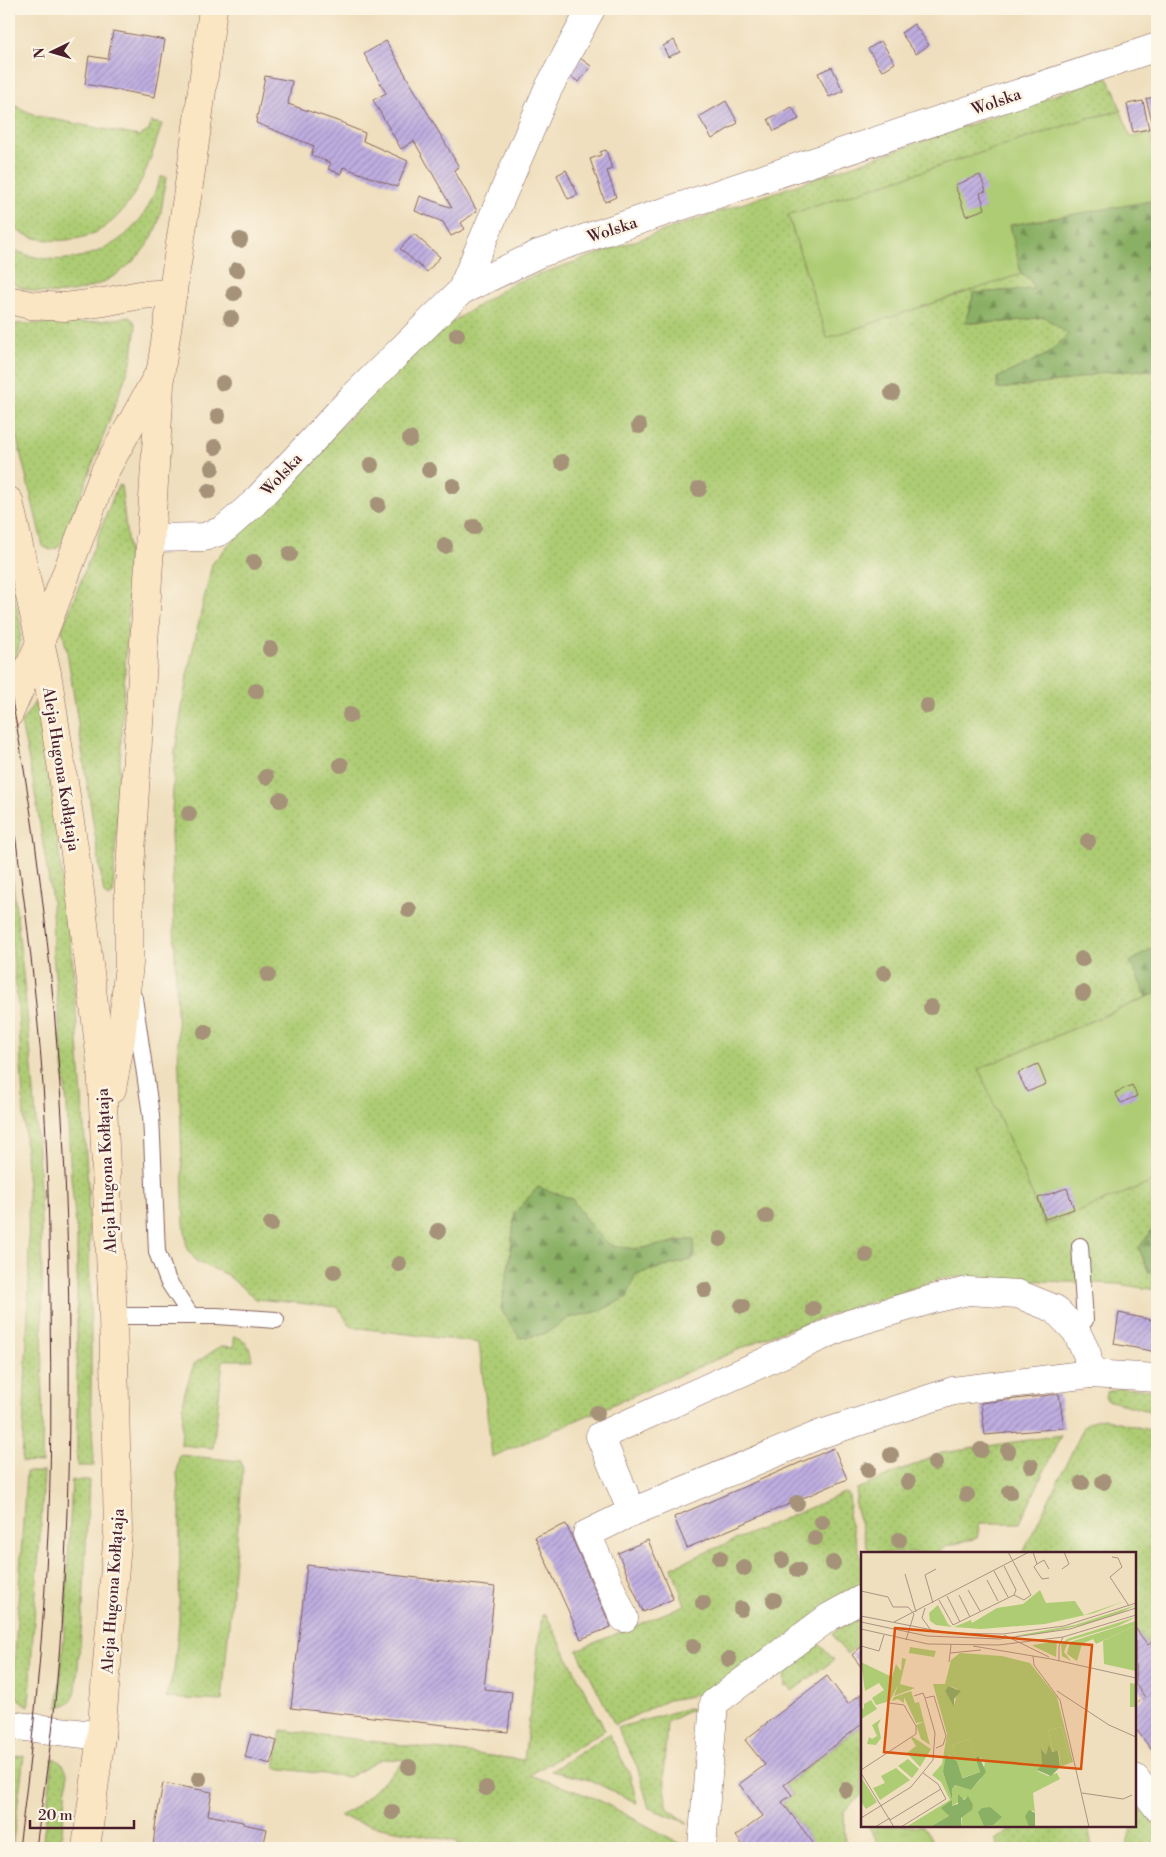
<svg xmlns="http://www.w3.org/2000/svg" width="1166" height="1857" font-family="'Libre Bodoni',serif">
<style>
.grass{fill:url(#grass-dots);stroke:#7c764f;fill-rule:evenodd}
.forest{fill:url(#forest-firs);stroke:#6a6848}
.park{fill:url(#park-tufts);stroke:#7c764f}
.garden{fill:#adcc73;stroke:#7c764f}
.building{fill:url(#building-hatch)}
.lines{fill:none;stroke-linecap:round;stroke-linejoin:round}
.lane-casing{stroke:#84625e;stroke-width:18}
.street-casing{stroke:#84625e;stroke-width:29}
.secondary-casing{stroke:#84625e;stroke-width:29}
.lane{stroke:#fff;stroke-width:16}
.street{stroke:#fff;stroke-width:28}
.secondary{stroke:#fbe6c4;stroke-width:28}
.tram{stroke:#4a1f2b;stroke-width:1}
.tree{fill:#a59279}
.labels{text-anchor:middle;stroke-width:5;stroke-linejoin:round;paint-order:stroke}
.street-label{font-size:16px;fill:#4a1f2b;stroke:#fcf5e5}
.inset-road{fill:none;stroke:#ad9283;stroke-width:1}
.view{fill:#d8530f;fill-opacity:0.15;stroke:#d8530f;stroke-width:2.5}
.inset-edge{fill:none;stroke:#4a1f2b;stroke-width:2.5}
</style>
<defs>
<pattern id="grass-dots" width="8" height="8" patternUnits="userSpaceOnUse" patternTransform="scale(1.25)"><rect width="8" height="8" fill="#adcc73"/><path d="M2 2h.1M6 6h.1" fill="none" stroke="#96af64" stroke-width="1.8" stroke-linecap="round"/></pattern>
<pattern id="forest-firs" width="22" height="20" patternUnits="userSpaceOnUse" patternTransform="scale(1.25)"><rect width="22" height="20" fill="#8ab065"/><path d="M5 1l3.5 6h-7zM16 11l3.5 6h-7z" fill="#738f53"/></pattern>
<pattern id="park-tufts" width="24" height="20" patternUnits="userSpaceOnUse" patternTransform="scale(1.25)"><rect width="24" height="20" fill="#adcc73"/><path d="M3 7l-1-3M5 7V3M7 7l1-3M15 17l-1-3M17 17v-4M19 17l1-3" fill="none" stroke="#96af64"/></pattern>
<pattern id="building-hatch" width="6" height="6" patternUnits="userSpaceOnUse" patternTransform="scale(1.25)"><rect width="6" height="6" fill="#bfaee1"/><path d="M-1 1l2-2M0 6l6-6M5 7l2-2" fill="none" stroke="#9d8db7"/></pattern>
</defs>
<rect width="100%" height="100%" fill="#fcf5e5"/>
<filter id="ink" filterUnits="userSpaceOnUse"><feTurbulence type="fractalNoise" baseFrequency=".02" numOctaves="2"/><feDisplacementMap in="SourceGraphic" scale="10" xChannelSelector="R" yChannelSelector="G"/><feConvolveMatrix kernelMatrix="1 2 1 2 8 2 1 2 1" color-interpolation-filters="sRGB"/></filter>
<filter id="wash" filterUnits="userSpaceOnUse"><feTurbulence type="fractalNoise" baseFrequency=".0096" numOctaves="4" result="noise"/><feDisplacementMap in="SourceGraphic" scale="20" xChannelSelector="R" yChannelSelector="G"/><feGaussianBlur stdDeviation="1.12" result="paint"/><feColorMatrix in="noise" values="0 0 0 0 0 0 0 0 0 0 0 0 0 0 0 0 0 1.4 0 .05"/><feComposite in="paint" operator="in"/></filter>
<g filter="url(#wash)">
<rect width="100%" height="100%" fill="#efdfbe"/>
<g class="grass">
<path d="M1107 77 1115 92 1121 111 1089 118 788 215 827 338 1021 274 1030 279 1034 289 974 293 965 323 1005 322 1044 317 1069 334 1048 354 997 378 998 389 1065 381 1104 372 1144 370 1157 371V945L1130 962 1147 997 979 1069 1045 1225 1157 1180V1223L1139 1248 1149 1273 1157 1274V1290L1117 1284 947 1277 779 1332 492 1457 479 1343 351 1327 338 1307 256 1299 226 1274 197 1262 187 1249 184 1223 171 832 175 751 188 671 212 564 249 521 399 368 454 321 511 284ZM572 1199C579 1210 600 1242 613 1246 635 1253 660 1245 682 1240L694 1259 636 1274 600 1311 569 1318 544 1334 520 1338 501 1309 510 1257 515 1213Z"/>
<path d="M9 103 37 116 139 136 149 131 151 122 162 124C146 174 127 235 67 240 45 242 26 238 9 225Z"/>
<path d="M161 177H166C163 197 162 219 152 237 128 279 73 304 26 289 20 288 14 284 9 281V247C51 271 108 259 138 222 149 209 154 192 161 177Z"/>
<polygon points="129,317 134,321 136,327 131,362 65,538 57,548 50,550 43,546 9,406 9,324 84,323"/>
<polygon points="121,485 128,547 129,594 113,894 109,897 104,894 67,651 62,630 117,487"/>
<path d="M9 574C14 600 28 632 15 658H11L9 643Z"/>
<polygon points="35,702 39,714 49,769 73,967 88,1186 91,1340 91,1408 94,1466 77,1466 77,1235 71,1177 67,1107 53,953 52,901 33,781 21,723"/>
<path d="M9 847C22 961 35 1075 40 1190 43 1281 43 1372 42 1463L22 1462 29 1284 28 1190 18 1009 9 913Z"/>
<path d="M234 1336C248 1340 250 1347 252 1360H223L213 1448 181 1445 184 1395 194 1364 221 1346 234 1347Z"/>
<polygon points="1119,1388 1157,1390 1157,1413 1107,1400 1105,1397 1107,1392"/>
<polygon points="1103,1418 1157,1432 1157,1640 1155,1638 1148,1644 1135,1627 1135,1553 1023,1553 1085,1425 1091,1421"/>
<polygon points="1061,1435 1020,1523 980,1523 977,1538 947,1546 940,1553 869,1553 855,1506 857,1489 942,1453"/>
<polygon points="179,1455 241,1461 243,1471 222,1701 166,1698 174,1671 179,1622 180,1505 177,1474"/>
<path d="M26 1472H44C41 1531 36 1590 32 1649 31 1668 32 1687 28 1706L17 1697 13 1686Z"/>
<path d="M72 1480H89L83 1609 76 1690C74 1699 68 1706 58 1707L65 1621Z"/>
<polygon points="844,1493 849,1495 850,1506 848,1515 862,1560 862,1584 818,1612 732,1679 701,1694 668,1700 615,1725 577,1650 685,1605 672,1567"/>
<polygon points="542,1615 546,1615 605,1730 530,1775 597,1799 683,1845 687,1848 456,1848 459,1842 365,1824 339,1816 356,1807 406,1760 381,1759 349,1777 275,1768 281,1730 524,1760"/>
<polygon points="857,1616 862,1623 862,1642 847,1654 836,1641 833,1633"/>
<polygon points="819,1644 834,1660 792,1691 788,1685 785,1687 784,1673"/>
<polygon points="688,1708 693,1709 667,1722 664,1766 666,1807 688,1823 649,1808 637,1766 617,1728"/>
<polygon points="862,1725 862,1795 844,1811 845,1848 817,1848 783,1802 793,1795 785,1785"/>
<polygon points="609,1734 630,1775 637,1803 590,1780 551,1771"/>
<polygon points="24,1755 12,1848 9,1848 9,1761 15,1757"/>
<path d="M53 1758C62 1762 67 1768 68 1778L60 1848H42Z"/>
<polygon points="1144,1805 1157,1824 1157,1848 1127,1848 1127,1840 1133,1826 1135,1826 1137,1817"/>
<polygon points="1017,1826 1088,1826 1092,1848 999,1848 995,1840"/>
</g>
<g class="forest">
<polygon points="1157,200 1157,371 1144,370 1104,372 1065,381 997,389 997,378 1048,354 1068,334 1044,317 1005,322 965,323 974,293 1034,289 1030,279 1021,274 1010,225"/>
<polygon points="1157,945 1157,993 1147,997 1130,962"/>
<polygon points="538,1187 572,1199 589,1224 611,1246 637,1249 694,1239 694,1259 636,1274 627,1297 600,1311 569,1318 544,1334 520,1338 501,1309 510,1257 515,1213"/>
<polygon points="1157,1223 1157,1274 1149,1273 1139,1248"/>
</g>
<polygon class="park" points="868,1826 923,1826 937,1848 882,1848"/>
<g class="garden">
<polygon points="1121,111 1131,137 1150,133 1157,160 1157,200 1010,225 1021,274 827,338 788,215 1089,118"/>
<polygon points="1157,993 1157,1180 1045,1225 979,1069"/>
</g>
<g id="blocks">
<g class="building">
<polygon points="914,24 929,45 916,54 901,33"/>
<polygon points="113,31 165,40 155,97 85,84 89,56 108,59"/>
<polygon points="674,40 680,52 668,57 663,46"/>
<polygon points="386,41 459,167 454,170 477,211 461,223 465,229 451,236 443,222 415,211 420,196 452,208 414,141 401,149 373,100 386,93 364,54"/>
<polygon points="881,41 895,63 882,71 868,49"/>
<polygon points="580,58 591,66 579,82 568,75"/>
<polygon points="832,67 843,91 829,97 818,73"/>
<polygon points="265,76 292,81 288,104 346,124 345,125 365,133 363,141 408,161 397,187 343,167 341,174 328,169 331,163 311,155 314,146 256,123"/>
<polygon points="1157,96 1157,127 1154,128 1146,99"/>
<polygon points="726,101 738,123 712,139 699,117"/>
<polygon points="1143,101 1149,129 1133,132 1127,104"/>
<polygon points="792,107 799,119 774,131 768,119"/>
<polygon points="606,150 612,169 607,171 616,197 605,202 590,159 601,155 600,152"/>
<polygon points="566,170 578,195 568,199 557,175"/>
<polygon points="980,175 986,191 980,193 985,209 966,216 955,185"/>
<polygon points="414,234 440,257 427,272 400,249"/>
<polygon points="1038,1064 1046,1084 1027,1092 1018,1073"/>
<polygon points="1132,1085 1137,1096 1121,1103 1115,1093"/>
<polygon points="1067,1188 1074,1209 1045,1219 1038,1198"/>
<polygon points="1119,1313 1157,1321 1157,1352 1114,1344"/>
<polygon points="1059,1394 1064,1428 985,1435 981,1403"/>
<polygon points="834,1448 847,1479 687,1548 674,1517"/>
<polygon points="566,1524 611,1627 581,1639 535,1537"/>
<polygon points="648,1540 673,1599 643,1612 618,1553"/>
<polygon points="307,1565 495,1587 484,1689 512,1692 508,1732 291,1708"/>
<polygon points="1135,1628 1148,1645 1155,1639 1157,1642 1157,1757 1135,1728 1135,1705 1145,1697 1135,1684"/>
<polygon points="862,1646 862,1668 852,1655"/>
<polygon points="827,1676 848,1704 862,1693 862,1724 784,1785 792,1795 782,1802 817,1848 745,1848 736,1836 763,1816 739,1784 765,1765 745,1740"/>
<polygon points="251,1734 277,1741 271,1764 245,1757"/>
<polygon points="163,1783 212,1792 208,1815 243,1822 243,1824 267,1829 263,1848 153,1848 155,1827"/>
</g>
</g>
</g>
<g filter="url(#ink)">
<use href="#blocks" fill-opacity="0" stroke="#84625e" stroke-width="1"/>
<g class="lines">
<g class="lane-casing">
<g id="lane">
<polyline points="134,998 151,1115 157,1252 168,1281 191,1316"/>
<polyline points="113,1316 217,1316 276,1320"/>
<polyline points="1076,1331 1085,1320 1080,1246"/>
</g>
</g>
<g class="street-casing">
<g id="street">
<polyline points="461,291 547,91 591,9"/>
<polyline points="150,538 204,537 221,531 228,526 254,503 352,398 461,291 538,254 1157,47"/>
<polyline points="632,1512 821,1434 953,1391 1090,1374 1157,1378"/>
<polyline points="624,1618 587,1534 632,1512 600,1436 849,1324 933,1299 968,1291 1018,1294 1055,1309 1076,1331 1087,1354 1090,1374"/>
<polyline points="9,1725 101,1736"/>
<polyline points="1135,1778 1157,1807"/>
<polyline points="702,1847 714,1703 829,1617 862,1599"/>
</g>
</g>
<g class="secondary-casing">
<g id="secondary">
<polyline points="9,300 30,305 65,307 104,302 140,295 173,293"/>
<polyline points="9,501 47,673 77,867 101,1062 113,1316 118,1531 101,1736 86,1848"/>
<polyline points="9,714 41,640 105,471 158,375"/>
<polyline points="112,1089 121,1039 129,964 129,886 161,369 191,171 213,9"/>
</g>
</g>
<use href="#lane" class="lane"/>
<use href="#street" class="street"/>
<use href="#secondary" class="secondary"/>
<g class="tram">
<path d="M9 684C50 899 68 1119 69 1338 70 1470 66 1601 52 1732 47 1771 41 1809 36 1848"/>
<path d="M9 793C20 867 30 941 37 1015 47 1110 49 1206 50 1302 51 1385 52 1469 47 1552 42 1651 32 1750 19 1848"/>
</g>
</g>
<g class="tree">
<circle cx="240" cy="240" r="8"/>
<circle cx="237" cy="270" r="8"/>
<circle cx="234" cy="293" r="8"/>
<circle cx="231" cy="318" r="8"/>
<circle cx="457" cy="335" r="8"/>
<circle cx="223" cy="383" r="8"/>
<circle cx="892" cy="393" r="8"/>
<circle cx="218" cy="416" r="8"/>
<circle cx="639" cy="426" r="8"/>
<circle cx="410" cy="439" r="8"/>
<circle cx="215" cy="447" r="8"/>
<circle cx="562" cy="462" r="8"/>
<circle cx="371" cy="465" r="8"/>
<circle cx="212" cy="468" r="8"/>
<circle cx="429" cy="470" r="8"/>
<circle cx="453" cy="486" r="8"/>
<circle cx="699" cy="489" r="8"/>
<circle cx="209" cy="491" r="8"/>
<circle cx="378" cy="505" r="8"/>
<circle cx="474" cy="527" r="8"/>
<circle cx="445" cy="546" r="8"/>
<circle cx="290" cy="554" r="8"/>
<circle cx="254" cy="562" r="8"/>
<circle cx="270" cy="649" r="8"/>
<circle cx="256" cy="691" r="8"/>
<circle cx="927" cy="706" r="8"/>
<circle cx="350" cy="715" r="8"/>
<circle cx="341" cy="765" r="8"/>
<circle cx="266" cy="777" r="8"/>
<circle cx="280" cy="800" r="8"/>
<circle cx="189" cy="814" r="8"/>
<circle cx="1088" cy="841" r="8"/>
<circle cx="409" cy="910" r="8"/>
<circle cx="1082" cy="959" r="8"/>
<circle cx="884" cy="973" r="8"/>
<circle cx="268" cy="975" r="8"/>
<circle cx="1083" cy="993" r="8"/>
<circle cx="931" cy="1007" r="8"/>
<circle cx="205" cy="1032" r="8"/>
<circle cx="766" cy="1216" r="8"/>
<circle cx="271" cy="1224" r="8"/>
<circle cx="438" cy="1231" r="8"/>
<circle cx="720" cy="1239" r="8"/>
<circle cx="866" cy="1255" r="8"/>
<circle cx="399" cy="1264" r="8"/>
<circle cx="334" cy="1272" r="8"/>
<circle cx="705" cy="1290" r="8"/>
<circle cx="742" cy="1306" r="8"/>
<circle cx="813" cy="1309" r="8"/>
<circle cx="597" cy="1413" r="8"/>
<circle cx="981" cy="1450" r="8"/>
<circle cx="1008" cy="1451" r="8"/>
<circle cx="891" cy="1455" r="8"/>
<circle cx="935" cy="1463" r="8"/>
<circle cx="1031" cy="1466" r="8"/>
<circle cx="868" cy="1470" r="8"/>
<circle cx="908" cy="1482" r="8"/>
<circle cx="1103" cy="1482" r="8"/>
<circle cx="1082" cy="1483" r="8"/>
<circle cx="1010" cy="1492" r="8"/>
<circle cx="967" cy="1495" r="8"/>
<circle cx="797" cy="1503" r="8"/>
<circle cx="822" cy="1522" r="8"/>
<circle cx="815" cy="1538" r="8"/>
<circle cx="899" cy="1540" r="8"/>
<circle cx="720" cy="1558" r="8"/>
<circle cx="782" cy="1560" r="8"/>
<circle cx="833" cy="1563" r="8"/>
<circle cx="744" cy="1568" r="8"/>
<circle cx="798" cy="1570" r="8"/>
<circle cx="774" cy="1600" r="8"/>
<circle cx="703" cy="1603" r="8"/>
<circle cx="741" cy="1609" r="8"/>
<circle cx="693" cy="1646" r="8"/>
<circle cx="729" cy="1659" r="8"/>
<circle cx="409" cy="1767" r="8"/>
<circle cx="199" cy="1779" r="8"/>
<circle cx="486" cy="1788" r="8"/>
<circle cx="846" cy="1790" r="8"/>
<circle cx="392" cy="1812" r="8"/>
</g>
</g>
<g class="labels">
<g class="street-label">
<text transform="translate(996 101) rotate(-19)" y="6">Wolska</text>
<text transform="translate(612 229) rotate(-18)" y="6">Wolska</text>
<text transform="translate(281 474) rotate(-47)" y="6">Wolska</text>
<text transform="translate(62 769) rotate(81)" y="6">Aleja Hugona Kołłątaja</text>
<text transform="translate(106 1171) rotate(-93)" y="6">Aleja Hugona Kołłątaja</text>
<text transform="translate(112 1591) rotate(-86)" y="6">Aleja Hugona Kołłątaja</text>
</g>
</g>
<g transform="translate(861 1552)">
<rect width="275" height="275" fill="#efdfbe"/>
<path d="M179 38 185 51 214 49 223 63 264 49 233 61 184 72 120 77 93 75 110 68 111 71 136 56 162 52ZM77 53 87 72 91 75 75 73 69 69 68 61ZM275 53 257 62 221 73 178 82 154 84 214 73ZM275 65 257 74 207 89 203 100 210 109 201 104 200 93 206 87ZM275 69V73L235 92 232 87 221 92 216 109 206 102 209 90ZM196 89 195 105 172 94V93ZM49 95 75 99 73 105 48 101ZM99 101 141 104 169 111 196 145 212 210 209 211 201 175 187 178 192 199 185 204 181 196V214L176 219 187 224 196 221 199 227 172 241 174 261 172 258 166 268 168 275H100L101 265 111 258 106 245 91 254V237L94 233 110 238 119 228 124 211 118 204 114 206 108 187 91 193 96 209 88 203 82 220 91 248 86 262 88 264 69 275H45L89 248 80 230 71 223 81 212 86 182 72 132H84L90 108ZM87 134 97 137 93 154 84 139ZM41 106 45 107 39 132 54 136 33 144 37 133 29 149 15 153 11 146 23 138 18 131 4 139 0 110 31 125 35 112 40 119ZM269 131 275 132V155H269ZM50 139 54 151 58 150 69 193 60 187 55 173 63 170 55 171 43 145V151L37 147 31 149 33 145ZM10 148 16 157 0 167V155L3 157V152ZM20 167 17 173 20 186 15 193 6 192 8 185 11 187 16 184 11 173ZM52 185 70 197 59 215 46 201 55 194 50 186ZM47 207 58 217 51 226 37 214ZM35 216 49 228 19 248 12 236 24 231 20 224ZM0 225 16 250 5 257 0 250Z" fill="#adcc73" fill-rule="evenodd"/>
<path d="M87 134 100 139 93 147V155L84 139ZM188 193 191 200 197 198 199 215 190 224 176 218 181 213 180 196 185 203ZM85 203 96 209 102 226 119 220 114 206 118 204 125 220 110 238 94 233 91 237V254L97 252V242L103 248 107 244 112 253 111 258 100 266V275H69L88 264 80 256 91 248 82 220ZM129 255 141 265 132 273 123 274 117 260 121 256ZM168 258 174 261V275H168L164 264Z" fill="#8ab065"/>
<path d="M275 73V119L243 112 242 89ZM201 175 209 211 199 215 198 199H192L187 178ZM108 187 119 220 101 226 91 193Z" fill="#adcc73"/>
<path class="inset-road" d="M147 0 170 43 163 48 153 43M172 0 176 12 173 15 181 27 188 26M251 5 257 6 261 15 249 25 268 54M176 12 183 8 188 17M201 17 208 12 203 0M133 19 147 45M44 22 55 60M126 28 137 49M107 38 119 59M0 39 27 45 32 55H47L53 62M98 43 109 65M86 44 99 70M78 48 92 73 153 43 155 38 143 14M72 51 64 23 75 17M64 56 61 66 69 77M0 64 87 81 142 82 203 74 275 51M0 70 66 84 139 87 209 77 275 56M33 70 168 0M0 77 67 92 138 93 202 85 275 63M143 83 188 105M45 88 53 62M0 94 18 99 23 83M112 94 190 107 275 126M89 101 120 98M172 104 173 113 199 148 228 275M198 109V94L202 85M88 110 90 93M196 139 248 173 275 185M53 144 62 141 64 146 73 144 85 184 82 193 75 196M0 218 55 182V174L43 153 28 151M0 221 33 275M221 241 262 247 271 243M0 266 50 235 72 208 74 181 64 146M29 268 80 237M14 275 29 266M40 275 85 247 77 232 62 221"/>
<path class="view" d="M34 76 231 93 220 217 23 200Z"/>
<rect width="275" height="275" class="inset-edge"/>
</g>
<rect width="1166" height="1857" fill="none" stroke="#fcf5e5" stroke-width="30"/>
<g transform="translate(52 52) rotate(265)" stroke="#fcf5e5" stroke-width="4" paint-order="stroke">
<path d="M0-4L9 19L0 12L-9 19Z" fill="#4a1f2b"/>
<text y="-8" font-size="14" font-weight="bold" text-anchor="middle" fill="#4a1f2b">N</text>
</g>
<path d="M30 1820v8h104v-8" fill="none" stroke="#4a1f2b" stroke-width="2.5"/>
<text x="38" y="1820" font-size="15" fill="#4a1f2b" stroke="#fcf5e5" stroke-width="4" paint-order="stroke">20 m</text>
</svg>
